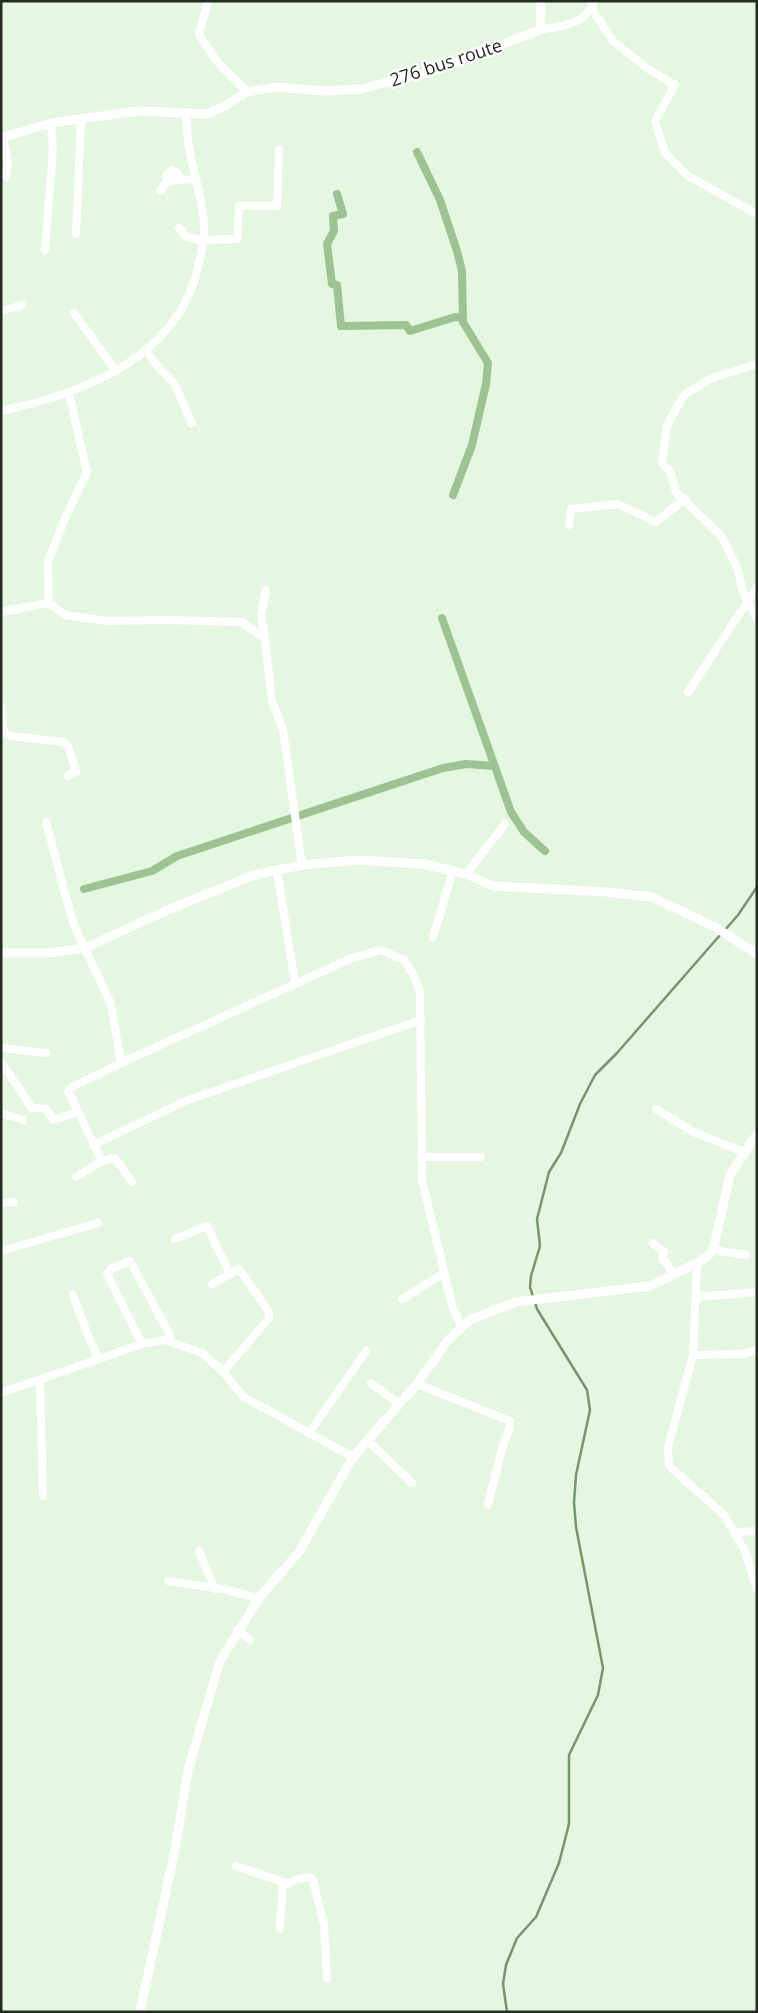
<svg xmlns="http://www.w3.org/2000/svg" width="758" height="2013" font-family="'Open Sans',sans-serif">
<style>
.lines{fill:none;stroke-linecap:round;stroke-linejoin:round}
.stream{stroke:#789570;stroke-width:2.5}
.canal{stroke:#9cc391;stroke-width:8}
.minor{stroke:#fff;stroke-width:8}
.tertiary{stroke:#fff;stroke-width:9}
.labels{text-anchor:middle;stroke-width:5;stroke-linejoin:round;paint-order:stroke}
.street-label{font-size:18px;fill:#242b22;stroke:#fff}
</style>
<rect width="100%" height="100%" fill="#e5f7e0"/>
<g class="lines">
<g class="stream">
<polyline points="725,930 738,915 757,887"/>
<polyline points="507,2012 503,1984 506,1965 517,1938 536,1917 559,1863 569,1824 569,1755 598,1695 603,1668 576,1527 574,1502 576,1475 590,1410 587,1390 537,1309 530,1287 531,1276 540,1246 537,1219 549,1172 561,1153 580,1104 595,1075 617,1053 721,934"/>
</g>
<g class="canal">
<polyline points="417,152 440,200 457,251 462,271 463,322 488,363 486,384 472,445 453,495"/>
<polyline points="337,194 343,214 333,216 334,231 327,244 332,284 337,285 341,326 406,325 410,331 455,317 463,318"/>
<polyline points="442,618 511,812 524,832 545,851"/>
<polyline points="84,889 152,871 177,856 443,768 466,764 494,766"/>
</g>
<g class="minor">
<polyline points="208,1 199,35 219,64 247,92"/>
<polyline points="592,9 613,41 648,69 675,85 655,121 665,153 688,176 757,214"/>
<path d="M540 30C561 26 587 25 594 1"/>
<polyline points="3,137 8,162 6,177"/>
<polyline points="168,181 166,175 172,170 177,173 181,180"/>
<polyline points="160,191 168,181 195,179"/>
<polyline points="179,228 187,237 204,241"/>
<polyline points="76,234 81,119"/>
<polyline points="204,240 237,239 239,206 277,206 279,150"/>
<polyline points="45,250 53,149 51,123"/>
<polyline points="1,311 22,305"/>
<polyline points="74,313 116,371"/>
<polyline points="146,350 158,367 174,383 192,423"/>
<polyline points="757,364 712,378 684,395 667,425 662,463 670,471 676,492 722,537 738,570 743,592 757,619"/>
<polyline points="69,394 87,472 65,518 48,562 49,603 65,615 107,621 167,620 242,622 265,639 272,701 283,730 302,865"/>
<path d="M1 411C83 394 178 358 198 267 201 253 205 240 204 225 202 187 184 152 187 113"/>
<polyline points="569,525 571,509 618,504 656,522 685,499"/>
<polyline points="1,612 49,603"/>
<polyline points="265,639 261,615 266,590"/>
<polyline points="688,692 757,587"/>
<polyline points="1,706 4,732 10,736 64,742 68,746 76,772 68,776"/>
<polyline points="46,822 73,923 111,1004 121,1063 352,958 381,950 404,960 413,974 420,992 422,1180 453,1309 462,1328"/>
<polyline points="277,870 295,983"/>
<polyline points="466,874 505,824"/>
<polyline points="433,937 453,871"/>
<polyline points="1,1048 46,1053"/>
<polyline points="1,1062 32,1108 46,1109 53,1120 77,1112"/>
<polyline points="121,1063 72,1087 68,1091 102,1161 115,1158 132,1182"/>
<polyline points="656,1109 693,1132 744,1152"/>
<polyline points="1,1113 23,1120"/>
<polyline points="93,1145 188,1100 421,1020"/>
<polyline points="421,1157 481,1157"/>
<polyline points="76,1177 102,1161"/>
<polyline points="1,1203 14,1202"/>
<polyline points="175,1239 207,1226 230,1274"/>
<polyline points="653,1243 664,1252 662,1258 675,1275"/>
<polyline points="714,1246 720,1251 746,1255"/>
<polyline points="1,1251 98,1223"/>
<polyline points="697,1263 693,1355 668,1447 669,1466 724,1515 745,1551 757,1589"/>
<polyline points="212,1284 239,1269 269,1312 269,1318 223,1372"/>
<polyline points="73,1295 87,1333 99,1359"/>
<polyline points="696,1297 757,1292"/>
<polyline points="402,1299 443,1274"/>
<polyline points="142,1344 107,1274 111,1269 130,1261 169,1333 170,1342"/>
<polyline points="693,1355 741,1354 757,1350"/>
<polyline points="40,1381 43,1496"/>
<polyline points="371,1383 399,1404"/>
<polyline points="417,1384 510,1421 509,1431 504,1441 488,1504"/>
<polyline points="1,1393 142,1344 165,1340 202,1353 223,1372 244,1397 353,1457"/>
<polyline points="309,1433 366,1351"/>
<polyline points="367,1440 412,1483"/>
<polyline points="736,1532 757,1531"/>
<polyline points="199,1551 215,1589"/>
<polyline points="168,1581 222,1589 259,1598"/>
<polyline points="237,1630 250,1640"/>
<polyline points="236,1866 289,1884 294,1880 310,1877 313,1880 324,1925 327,1978"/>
<polyline points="280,1928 283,1882"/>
</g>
<g class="tertiary">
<polyline points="1,138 51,123 138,111 206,114 223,107 247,92 275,87 325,91 361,89 432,71 540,30 541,1"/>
<polyline points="1,953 48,953 85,948 170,909 254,875 302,865 358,860 423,864 466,874 493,886 607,892 652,897 715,927 757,954"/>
<polyline points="140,2012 175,1850 188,1770 220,1661 259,1598 299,1552 353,1457 417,1384 448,1340 470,1320 515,1302 650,1286 697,1263 711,1253 714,1246 730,1175 757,1134"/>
</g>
</g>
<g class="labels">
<g class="street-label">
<text transform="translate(446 63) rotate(-18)" y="6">276 bus route</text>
</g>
</g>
<rect width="758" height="2013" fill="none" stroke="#242b22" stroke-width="5"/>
</svg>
